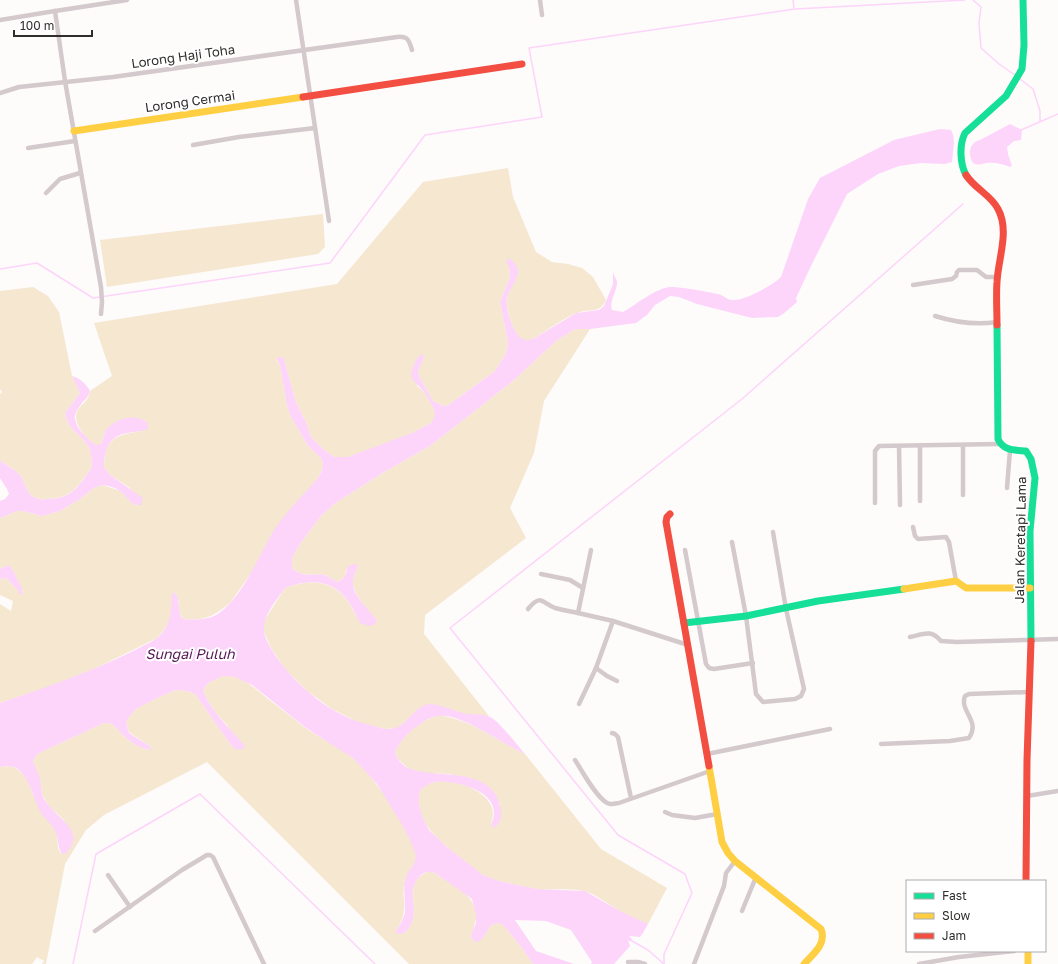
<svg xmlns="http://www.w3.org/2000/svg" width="1058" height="964" font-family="'Golos Text',sans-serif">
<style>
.green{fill:#f5e7d0}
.water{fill:#fdd5fa}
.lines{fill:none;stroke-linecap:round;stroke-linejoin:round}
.stream{stroke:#fdd5fa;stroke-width:1.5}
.street{stroke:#d4c9cc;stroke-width:4.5}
.fast{stroke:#16e098;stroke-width:7}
.slow{stroke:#ffcf43;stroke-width:7}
.jam{stroke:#f24e42;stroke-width:7}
.labels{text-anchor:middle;stroke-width:4;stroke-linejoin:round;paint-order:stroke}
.street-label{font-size:13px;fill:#302e2d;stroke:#fff}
.water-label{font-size:14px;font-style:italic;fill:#551655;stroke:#fff}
</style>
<rect width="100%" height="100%" fill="#fefbfb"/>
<g class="green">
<path d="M508 168 513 197 536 252 552 262 568 264 582 268 593 277 606 300C600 314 590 308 577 313 565 317 545 332 533 339 531 340 529 341 527 341 514 340 506 310 507 300 507 295 511 288 514 283L509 267 510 277 500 302 508 343 506 354 495 371 447 406 441 405 433 401 420 378 418 371 424 358 416 360 417 386 424 392 432 405 435 413V418L431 423 412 433 380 446 348 457H334L323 449 311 437 306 422 296 402 285 363 277 360 280 365 287 406 291 417 308 446 321 458 323 464 322 470 318 478 230 603C214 616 205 621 183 619L179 611V602L175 592 172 601V611L169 621 165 629 157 638 94 669 52 686 0 703V604L11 611 13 601 0 595V579L6 578 19 591V594L23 592 13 571 9 565 0 569V518L17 511H23L42 516 60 511 80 499 94 488 102 485 121 491 129 500 137 506 130 488 110 475 104 467C105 437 117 435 142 431L105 432 101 444 98 446C91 444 86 438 82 432 65 407 89 407 90 391L112 376 94 323 337 284 423 182Z"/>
<polygon points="323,214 325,247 318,254 107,287 100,240"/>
<path d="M33 287 48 296 59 312 72 376 80 393 65 413C68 431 82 434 89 448 92 453 91 461 92 467 79 485 72 499 47 499 43 500 36 499 32 496 25 491 25 479 18 473 13 468 6 465 0 461V394L2 392 0 389V291Z"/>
<path d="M575 329H590L544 401 534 453 510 508 526 538 425 615 424 634 489 716 463 714 443 707 416 711 402 725 397 728 385 729 360 723 332 709 307 691 285 669 271 648 264 632V621L285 588C318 576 342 583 356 616L375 618C367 610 351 591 353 580 354 575 357 570 358 565L346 570 345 576 339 582C335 581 331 578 327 576 314 571 306 580 292 568V558L300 544 321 516 334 504 384 472 430 446 513 381 556 341Z"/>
<path d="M223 676C227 676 232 676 235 677 248 681 258 691 268 699 280 708 292 717 304 727 319 738 338 745 353 758 370 772 416 835 416 856 416 867 405 874 404 884 402 906 409 910 396 931L405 933C408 929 411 924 413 919 417 901 404 881 429 871L435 873C450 884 477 895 476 916 476 924 472 930 471 937L474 941 483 938 491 925 498 923 503 925 522 948 533 964H409L207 762 104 815 86 830 65 864 46 964H42L44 961 37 957 32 964H0V767L11 766 17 769 27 778 33 795 57 833 58 848 61 854 73 835 63 819 49 806 42 794 40 780 33 762 35 757 39 753 104 723C115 722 117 730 125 737 130 742 140 747 148 750L151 747 129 732 126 721 136 709 157 698 176 690 187 691 195 694 230 744 228 726 215 712 206 697 203 690 208 683Z"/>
<path d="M440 715C459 719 476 726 492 736 503 742 514 749 525 754L601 849 667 888 648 924C639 920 629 916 620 911 611 906 593 892 583 891 569 888 553 890 538 889 531 889 524 886 517 885 506 882 493 881 483 875 470 867 456 855 445 845 431 832 418 819 419 799 419 795 419 791 422 788 440 773 485 786 492 808 494 814 492 819 491 825L500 803 451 774 425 773 409 769 398 759 395 752C403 734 421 720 440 715Z"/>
</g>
<g class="water">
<path d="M1010 124 1022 130 1021 140 1014 141 1007 147 1008 154 1012 166 1010 167C1003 164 994 162 986 163 981 164 979 166 973 163 967 154 970 142 980 140Z"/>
<path d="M940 129 951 130 953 135 954 143 952 162 945 164 921 163 899 166 878 174 847 194 811 266 796 298 797 302 783 314 778 317 752 318 697 304 679 297 670 296 655 305 647 315 636 323 590 329H575L556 341 513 381 430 446 384 472 334 504 321 516 300 544 292 558V568C305 580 314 571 327 576 331 578 335 581 339 582L345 576 348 566 355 564 358 565C357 570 354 575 353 580 351 596 370 609 377 621L374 625 369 626 360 623C356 616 353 608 348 601 332 579 309 579 285 588 277 600 263 615 264 630 264 638 271 648 275 655 297 687 332 716 370 725 375 726 380 728 385 729 407 730 408 712 425 705 434 701 453 711 463 713 471 715 482 713 490 717 499 721 517 745 525 754 504 745 460 712 438 716 431 717 425 720 419 725 409 731 400 741 395 752 397 759 403 767 411 769 440 779 491 766 500 806 502 815 502 822 494 828L491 825C492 822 494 817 494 813 494 789 454 780 435 782 430 783 425 786 421 789L419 794V805L422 816 429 830 447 847 483 875 499 881 537 889 585 891 620 911 648 924 643 933 640 937 629 936 632 939 631 942 628 940 630 946 614 964H591L592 962 571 930 546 921 515 920 536 951 574 964H533L522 948 503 925 498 923 491 925 483 938 478 942 474 941 471 937 472 932 476 923V914L472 899 435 873C429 871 426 871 421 875 406 890 417 903 413 919 411 927 405 937 396 933V931L402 921 405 913 404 883 407 874 414 864 416 856 411 842 404 828 377 784 353 758 306 728 252 685 235 677 223 676 208 683 203 690C211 712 230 728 245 746L244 749H235L230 744 195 694 187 691 176 690 157 698 136 709 126 721 129 733 151 747 150 750C142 749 130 742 124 736 117 730 115 722 104 723L39 753 35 757 33 762C36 767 38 773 40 779 41 784 41 789 42 794 49 816 91 829 65 854H62C57 847 59 840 56 833 53 825 46 820 41 813 33 800 28 767 9 766 6 766 3 767 0 767V703C45 688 90 672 133 651 144 645 159 640 165 629 172 617 171 606 172 594L174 592C182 600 176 611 183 619 193 620 206 620 216 615 242 600 260 552 276 527 288 510 304 494 318 478L322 470 323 464 321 458 308 446 291 417 287 406 280 365 277 359 278 357H283L285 363 296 402 306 422 311 437 323 449 334 457H348L412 433 431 423 434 418 435 413 432 405 424 392 412 379 411 373 416 360 421 354H422L424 358 418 371 420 378 433 401 441 405 447 406 495 371 506 354 508 343 500 302 510 277 509 267 506 262 508 258C513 261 517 264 518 270 519 279 509 289 507 298 505 309 513 332 521 338 525 341 529 340 533 339L576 313 599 310 604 306 613 284V272C614 275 616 279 617 281 618 291 609 299 612 310L623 312C637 304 653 290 669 287 676 286 710 292 718 294 723 295 727 300 732 300 743 302 773 285 781 277L808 199 820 178 894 140Z"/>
<path d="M72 376C80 378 86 384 90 391 89 398 83 400 80 406 78 408 76 412 75 415 73 426 88 440 96 445L101 444C103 440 104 432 107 429 117 418 135 413 148 423V429C140 432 131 432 123 434 108 438 104 453 104 467L110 475 120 482 143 498 141 505C131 507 127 496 120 491 115 487 108 486 102 485L94 488 80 499 60 511 42 516 23 511H17L0 518V501L5 499 9 494 7 489 0 478V461C6 465 13 468 18 473 25 479 25 491 32 496 36 499 43 500 47 499 72 499 79 486 92 467 91 461 92 453 89 448 82 434 68 431 65 413L80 393Z"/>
<path d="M9 565C14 571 22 587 23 594H19V591L6 578 0 579V569Z"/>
</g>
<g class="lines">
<g class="stream">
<polyline points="793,0 794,8"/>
<polyline points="973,0 981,7 979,23 981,48 999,64 1015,75"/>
<polyline points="1020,79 1033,89 1040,111 1040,121"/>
<polyline points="1021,130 1058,114"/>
<polyline points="0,269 37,263 93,298 330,263 425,135 542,117 529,48 795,9 965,0"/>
<polyline points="632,941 648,950 664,964"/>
<polyline points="73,964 96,854 200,794 375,964"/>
<polyline points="664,964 664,954 692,893 685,874 618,835 450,628 742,399 963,204"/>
</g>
<g class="street">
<polyline points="296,0 329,221"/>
<polyline points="540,0 542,15"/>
<polyline points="0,20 55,11"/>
<path d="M0 93 19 87 113 77 397 37C408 36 409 40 412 50"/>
<polyline points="193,145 239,137 315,128"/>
<polyline points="28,148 75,141"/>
<polyline points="46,193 60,179 80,173"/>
<polyline points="913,285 952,279 956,276 957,272 959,270 977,270 986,277 997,277"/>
<polyline points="101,314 102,302 101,287 65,81 55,11 127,0"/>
<path d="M935 316C954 322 977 325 997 322"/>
<polyline points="963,445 963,495"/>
<polyline points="899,446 900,505"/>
<polyline points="1007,488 1010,450"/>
<polyline points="920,501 920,446"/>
<polyline points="875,503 875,451 879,446 999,444"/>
<polyline points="913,527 915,536 918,539 946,537 949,542 956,581"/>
<polyline points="732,542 746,616 756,694 763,702 795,699 801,696 804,689 786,609 773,532"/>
<polyline points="591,550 578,613 613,621 688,645"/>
<polyline points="685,550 706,664 709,668 714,669 753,663"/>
<polyline points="541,574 570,580 583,588"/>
<path d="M528 609C541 593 542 603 555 608 562 610 570 611 578 613"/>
<polyline points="613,621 596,668 607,676 617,681"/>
<path d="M910 637C924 634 931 629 941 641L957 642 1058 639"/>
<polyline points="579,704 596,668"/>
<polyline points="612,733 615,734 618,737 631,798"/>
<path d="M881 744 950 741 969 738C981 721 959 711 965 696L969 694 1029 692"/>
<polyline points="707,754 830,729"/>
<path d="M575 760C581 769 599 803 610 804 613 804 617 803 619 803L710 771"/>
<polyline points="1027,796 1058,791"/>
<polyline points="665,812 672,815 695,818 717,814"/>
<polyline points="108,875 130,907"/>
<polyline points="742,911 756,877"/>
<polyline points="95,931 182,870 207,855 210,855 213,857 264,964"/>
<polyline points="628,962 638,962 645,964"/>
<polyline points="694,964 724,886 726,873 735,861"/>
<polyline points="919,964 959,957 1014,951"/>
</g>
<g class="fast">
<path d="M966 175C960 164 959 145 965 133L1006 96 1022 69 1024 45 1023 0"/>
<path d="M997 325 998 439C1003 451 1015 450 1026 451L1031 459 1035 478 1030 531 1031 641"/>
<polyline points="684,623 746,616 818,601 904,589"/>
</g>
<g class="slow">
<polyline points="74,131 303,97"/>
<polyline points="904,589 956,581 966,588 1030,588"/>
<path d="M709 766 722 842 728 853 735 861 821 929C827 944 813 954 804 964"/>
<polyline points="1028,951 1028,964"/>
</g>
<g class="jam">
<polyline points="303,97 522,64"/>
<path d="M966 175C975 189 991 195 998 209 1010 231 998 259 997 282 996 296 997 311 997 325"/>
<polyline points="670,514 667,517 666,522 709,766"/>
<polyline points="1026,881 1027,760 1031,641"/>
</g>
</g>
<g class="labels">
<g class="street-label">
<text transform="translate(183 56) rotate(-8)" y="5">Lorong Haji Toha</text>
<text transform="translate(190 101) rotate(-8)" y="5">Lorong Cermai</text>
<text transform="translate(1020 540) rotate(-89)" y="5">Jalan Keretapi Lama</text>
</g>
<g class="water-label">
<text x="190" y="659">Sungai Puluh</text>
</g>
</g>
<rect x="906" y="880" width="140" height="72" fill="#ffffff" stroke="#acabab"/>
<rect x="914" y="893" width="20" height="6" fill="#16e098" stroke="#acabab"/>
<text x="942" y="900" font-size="12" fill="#302e2d">Fast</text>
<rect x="914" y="913" width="20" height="6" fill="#ffcf43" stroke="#acabab"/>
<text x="942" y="920" font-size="12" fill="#302e2d">Slow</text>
<rect x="914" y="933" width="20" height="6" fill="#f24e42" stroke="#acabab"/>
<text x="942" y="940" font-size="12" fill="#302e2d">Jam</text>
<path d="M14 30v6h78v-6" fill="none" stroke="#302e2d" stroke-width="2"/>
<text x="20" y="30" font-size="12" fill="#302e2d" stroke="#ffffff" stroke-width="3" paint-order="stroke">100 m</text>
</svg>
